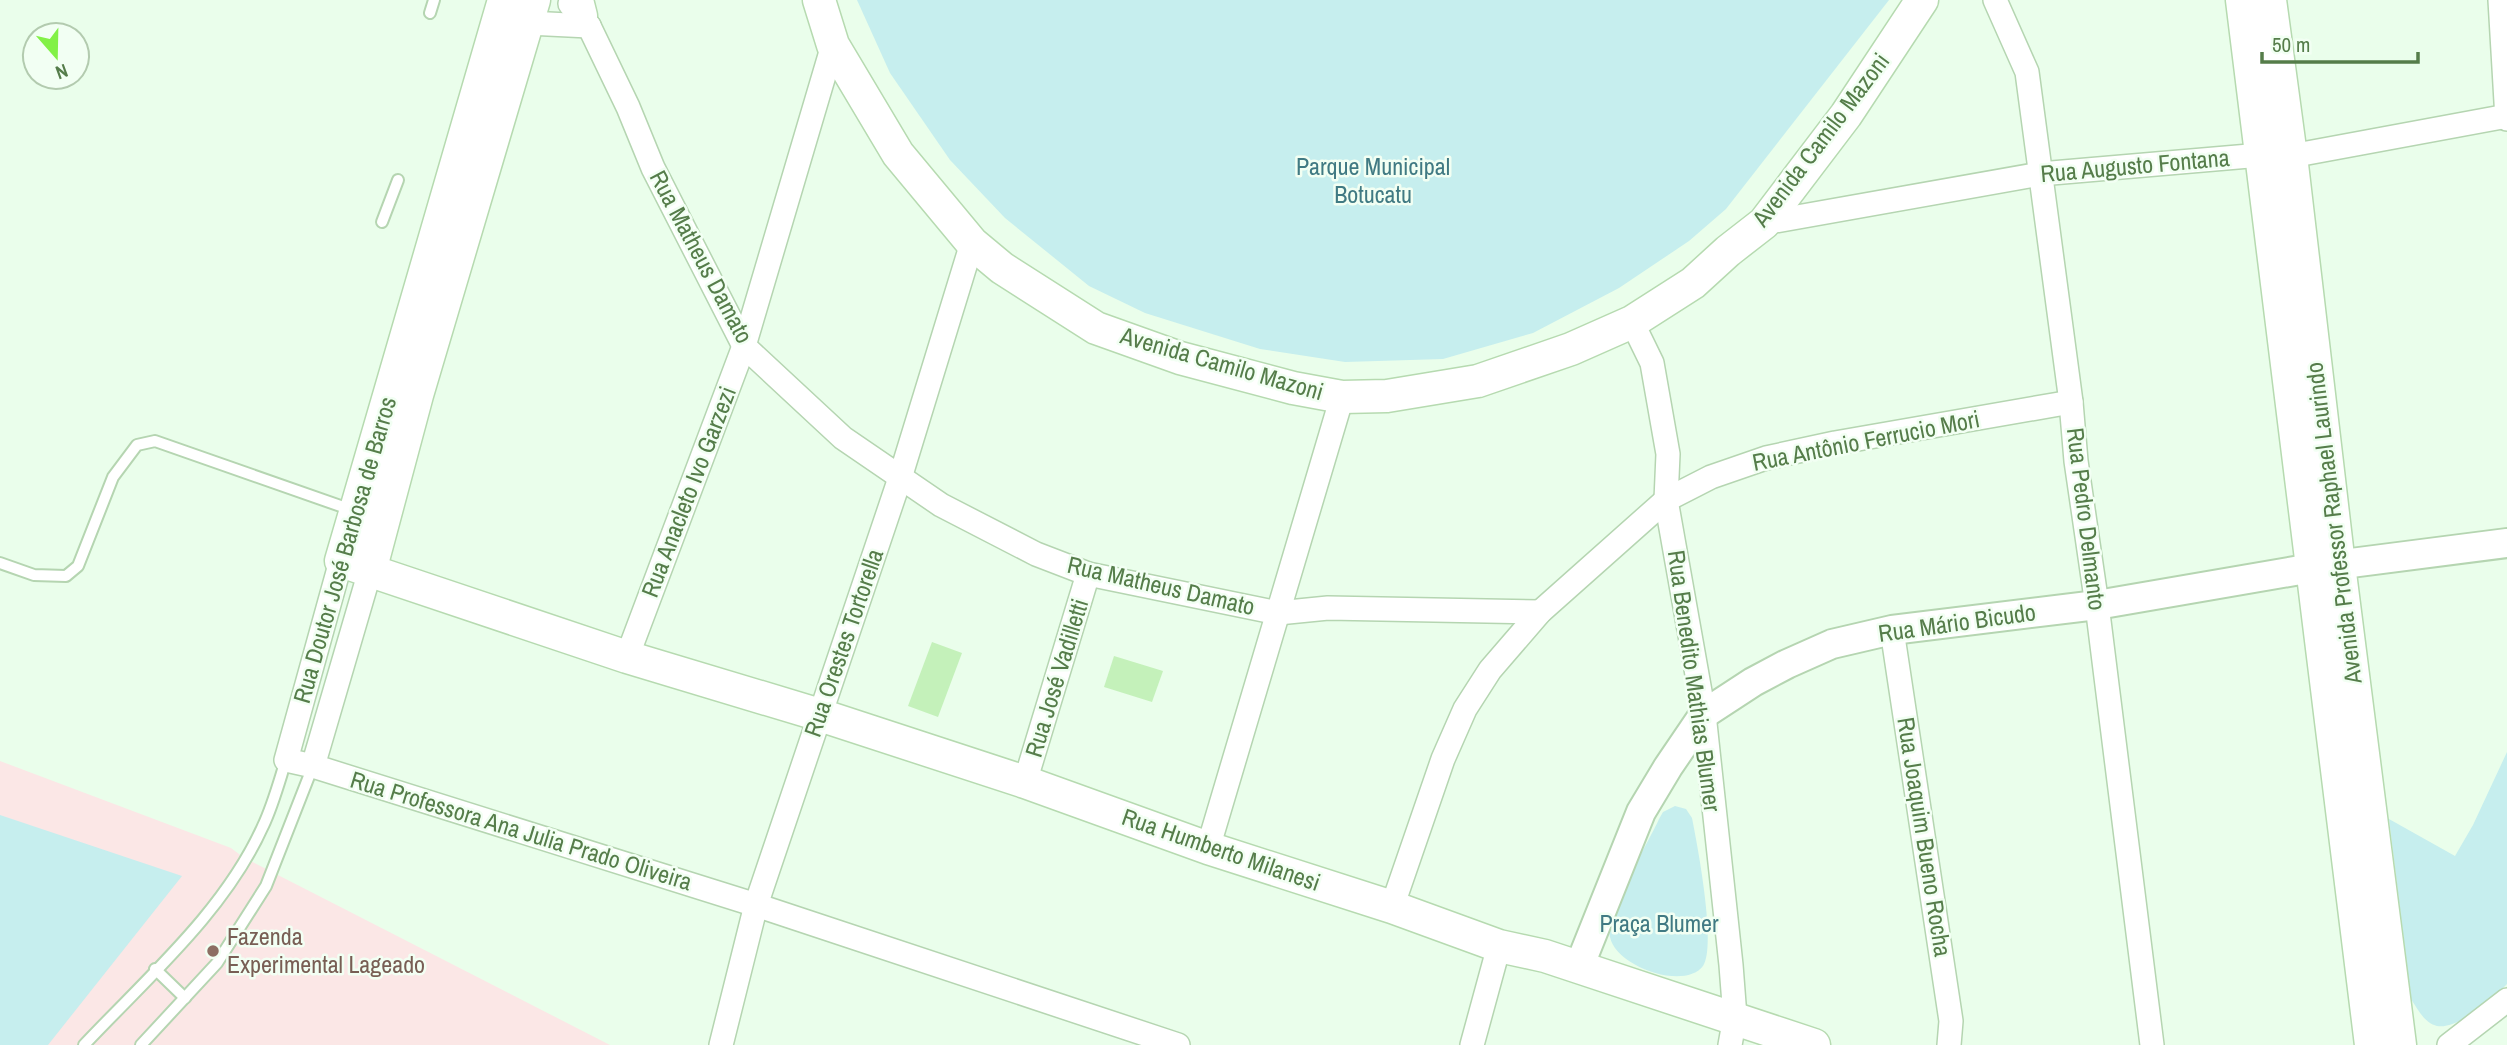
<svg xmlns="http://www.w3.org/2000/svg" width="2507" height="1045" font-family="'Archivo Narrow',sans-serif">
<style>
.education{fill:#fbe7e6}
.green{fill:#c6eeee}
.building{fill:#c4f1ba}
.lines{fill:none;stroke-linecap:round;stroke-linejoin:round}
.service-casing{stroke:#b5d5b1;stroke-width:14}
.minor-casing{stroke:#b5d5b1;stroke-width:26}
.tertiary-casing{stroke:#b5d5b1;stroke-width:32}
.secondary-casing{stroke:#b6dab0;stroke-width:35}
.service{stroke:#fff;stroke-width:10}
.minor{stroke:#fff;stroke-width:23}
.tertiary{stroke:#fff;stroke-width:28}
.secondary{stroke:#fff;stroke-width:32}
.education-dot{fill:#8d6e63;stroke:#f2fff3;stroke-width:2.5}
.labels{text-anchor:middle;stroke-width:5;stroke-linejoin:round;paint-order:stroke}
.street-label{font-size:24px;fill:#557d4a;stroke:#f2fff3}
.park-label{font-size:24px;fill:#407a83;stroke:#f2fff3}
.education-label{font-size:24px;fill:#785e54;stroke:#f2fff3;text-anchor:start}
</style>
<rect width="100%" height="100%" fill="#eafeeb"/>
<polygon class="education" points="0,761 231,848 243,857 610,1045 0,1045"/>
<g class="green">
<polygon points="857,0 1889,0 1726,209 1689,241 1619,288 1533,333 1443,359 1345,362 1260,349 1145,313 1089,286 1005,218 950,160 890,73"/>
<path d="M2507 752V984C2494 998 2457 1030 2437 1026 2424 1023 2417 1008 2411 999L2389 819 2455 856 2473 825Z"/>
<path d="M1675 806 1686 809 1692 818C1697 843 1717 947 1703 966 1684 991 1615 966 1610 937 1605 913 1648 844 1659 819L1663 812Z"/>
<polygon points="0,815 182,876 48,1045 0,1045"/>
</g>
<g class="building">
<polygon points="932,642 962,653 938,717 908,706"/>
<polygon points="1114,656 1163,671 1152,702 1104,687"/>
</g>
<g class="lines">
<g class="service-casing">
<g id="service">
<polyline points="430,13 434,0"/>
<polyline points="382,222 398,180"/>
<polyline points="0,563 34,575 66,576 78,566 113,477 137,445 155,441 352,510"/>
<polyline points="155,969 185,998"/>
<path d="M84 1045C147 978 225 911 263 826 273 805 279 782 286 760"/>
<polyline points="141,1045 217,963 266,886 313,766"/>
</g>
</g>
<g class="minor-casing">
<g id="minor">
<polyline points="1995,0 2027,72 2071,402 2076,461 2097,605 2152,1045"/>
<polyline points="2500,0 2507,119"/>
<polyline points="570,4 589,26 628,107 653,168 744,346 843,438 941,505 1036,554 1088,574 1278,613 1328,608 1540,612"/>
<polyline points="528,23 589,26"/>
<polyline points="1764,223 2040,174 2261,155 2291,156 2507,116"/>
<polyline points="1632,322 1652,363 1668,454 1666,500 1704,714 1731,965 1735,1017 1730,1045"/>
<polyline points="341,561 286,760 313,766 756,905 1178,1045"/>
<polyline points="1892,630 1951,1021 1949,1045"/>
<polyline points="627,657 744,346 833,45"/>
<polyline points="313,766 370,571"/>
<polyline points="1025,782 1088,574"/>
<polyline points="1208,848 1342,397"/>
<polyline points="1392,907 1443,759 1465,709 1490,670 1540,612 1666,500 1711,477 1766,458 1835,443 2071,402"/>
<polyline points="721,1045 756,905 900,478 972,243"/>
<polyline points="1472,1045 1499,946"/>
<polyline points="2449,1045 2507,1000"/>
</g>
</g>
<g class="tertiary-casing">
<polyline id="tertiary" points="1579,967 1641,812 1668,767 1704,714 1753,682 1787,664 1832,644 1892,630 2097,605 2312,568 2507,543"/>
</g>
<g class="secondary-casing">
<g id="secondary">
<polyline points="504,0 341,561 627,657 820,715 1025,782 1208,848 1392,907 1499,946 1545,956 1814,1045"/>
<polyline points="577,0 581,16"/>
<polyline points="819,0 833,45 898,154 972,243 1002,268 1096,328 1180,358 1293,388 1342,397 1387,396 1478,381 1571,349 1632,322 1693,283 1728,251 1764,223 1846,115 1922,0"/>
<polyline points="2242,0 2371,1045"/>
<polyline points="2270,0 2291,156 2339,565 2400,1045"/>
<polyline points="370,571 417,395 534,0"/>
</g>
</g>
<use href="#service" class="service"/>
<use href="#minor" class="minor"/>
<use href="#tertiary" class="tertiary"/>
<use href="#secondary" class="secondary"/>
</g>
<circle class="education-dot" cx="213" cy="951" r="7"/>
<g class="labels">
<g class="street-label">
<text transform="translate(1821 140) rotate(-53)" y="8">Avenida Camilo Mazoni</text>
<text transform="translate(2135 166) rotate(-5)" y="8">Rua Augusto Fontana</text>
<text transform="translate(701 257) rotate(62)" y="8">Rua Matheus Damato</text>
<text transform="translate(1222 364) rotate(16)" y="8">Avenida Camilo Mazoni</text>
<text transform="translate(1866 441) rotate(-11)" y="8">Rua Antônio Ferrucio Mori</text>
<text transform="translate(689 492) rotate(-69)" y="8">Rua Anacleto Ivo Garzezi</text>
<text transform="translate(2086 519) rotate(83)" y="8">Rua Pedro Delmanto</text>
<text transform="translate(2334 523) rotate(-97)" y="8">Avenida Professor Raphael Laurindo</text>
<text transform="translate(345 550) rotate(-74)" y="8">Rua Doutor José Barbosa de Barros</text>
<text transform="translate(1161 586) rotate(13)" y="8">Rua Matheus Damato</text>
<text transform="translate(1957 623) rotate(-8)" y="8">Rua Mário Bicudo</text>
<text transform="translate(844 643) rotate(-71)" y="8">Rua Orestes Tortorella</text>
<text transform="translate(1057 678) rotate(-73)" y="8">Rua José Vadilletti</text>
<text transform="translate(1694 681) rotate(82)" y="8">Rua Benedito Mathias Blumer</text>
<text transform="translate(521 831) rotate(17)" y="8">Rua Professora Ana Julia Prado Oliveira</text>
<text transform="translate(1924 837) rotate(81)" y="8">Rua Joaquim Bueno Rocha</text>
<text transform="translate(1221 850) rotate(19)" y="8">Rua Humberto Milanesi</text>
</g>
<g class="park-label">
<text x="1373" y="175">Parque Municipal<tspan x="1373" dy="28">Botucatu</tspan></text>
<text x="1659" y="932">Praça Blumer</text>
</g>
<g class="education-label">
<text x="227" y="945">Fazenda<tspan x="227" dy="28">Experimental Lageado</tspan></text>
</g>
</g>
<g transform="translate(56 56) rotate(160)"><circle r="33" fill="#f2fff3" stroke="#b3cbaf" stroke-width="2"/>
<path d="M0-5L12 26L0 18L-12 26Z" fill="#82f146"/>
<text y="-10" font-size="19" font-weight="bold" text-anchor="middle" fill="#557d4a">N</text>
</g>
<path d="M2262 52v10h156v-10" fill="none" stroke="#557d4a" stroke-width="3.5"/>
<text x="2272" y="52" font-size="21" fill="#557d4a" stroke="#f2fff3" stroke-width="5" paint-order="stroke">50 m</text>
</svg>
